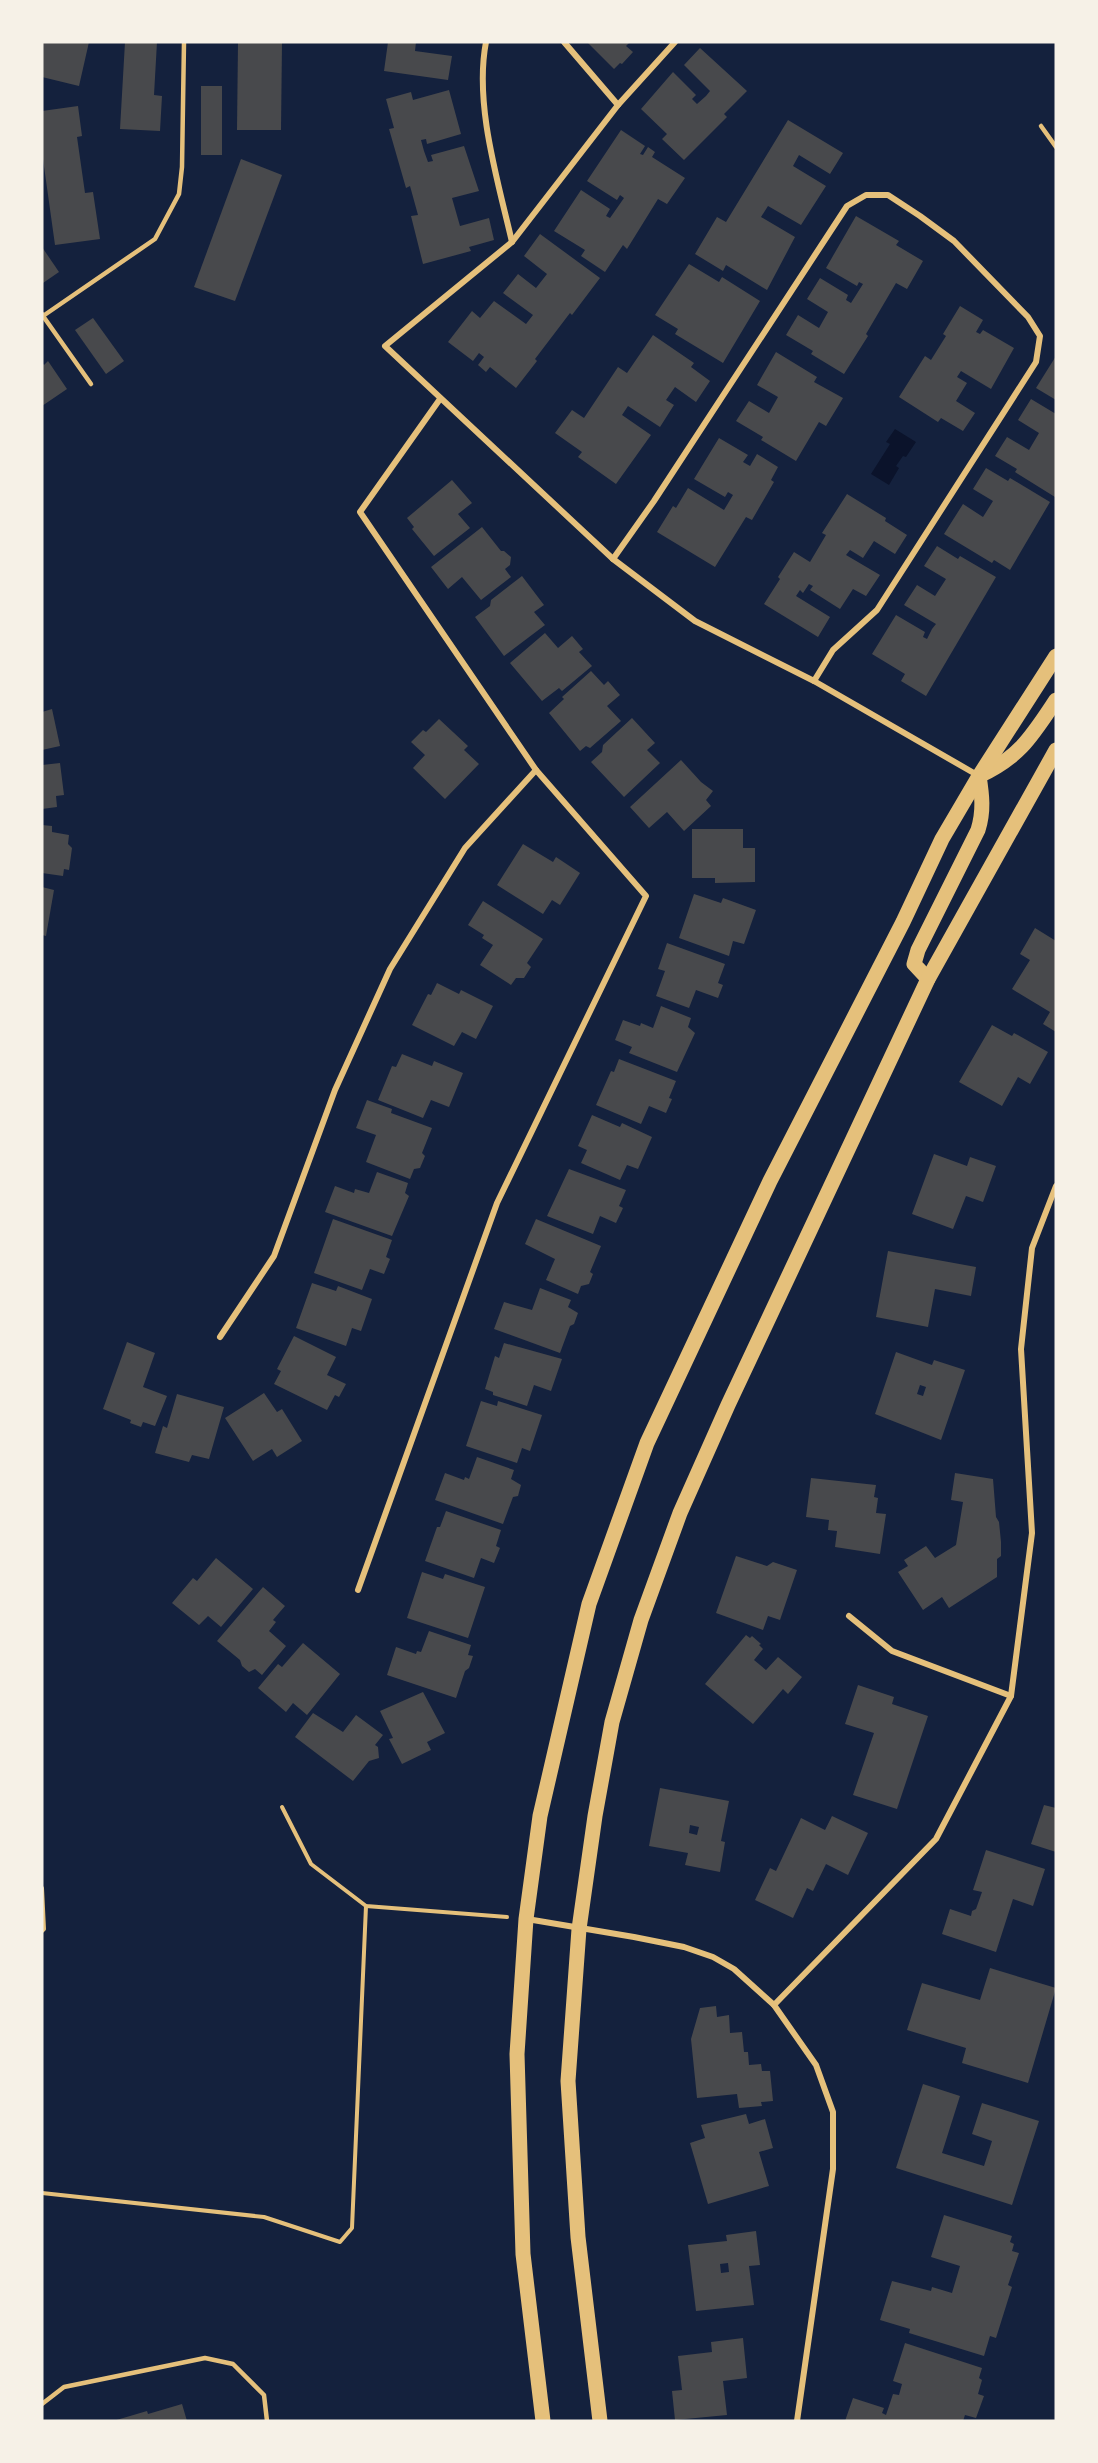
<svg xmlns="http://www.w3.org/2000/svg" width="1098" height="2463" font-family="'Crimson Pro',serif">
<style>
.water{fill:#0b132b}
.building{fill:#48494c;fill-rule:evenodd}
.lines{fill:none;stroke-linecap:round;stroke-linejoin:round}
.path{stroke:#e5c07b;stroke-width:4}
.service{stroke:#e5c07b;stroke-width:4.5}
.minor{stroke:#e5c07b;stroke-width:6}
.primary{stroke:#e5c07b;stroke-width:15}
</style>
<rect width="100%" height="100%" fill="#14213d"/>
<polygon class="water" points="895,429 916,442 906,457 903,456 896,466 899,468 889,485 871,474 890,444 886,442"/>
<g class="building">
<polygon points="43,42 89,42 79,86 42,77"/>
<polygon points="125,42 157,42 154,95 162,96 160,131 120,129"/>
<polygon points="238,42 282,42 281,130 237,130"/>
<polygon points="388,42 416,42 415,51 452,56 448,80 384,71"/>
<polygon points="587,42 630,42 626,46 633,52 622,64 620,63 614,69"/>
<polygon points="700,48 747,91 724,114 727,117 684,160 662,139 667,134 641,109 673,72 696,95 692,99 697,104 706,96 710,91 684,65"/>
<rect x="201" y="86" width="21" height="69"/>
<polygon points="449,90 461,134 427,144 426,139 421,140 424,151 428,162 433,161 431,155 464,146 479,191 452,198 460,226 489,218 494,240 469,247 471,251 423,264 411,216 418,215 410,186 406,188 389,129 394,128 386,99 411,92 413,100"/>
<polygon points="78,106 82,136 77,137 85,193 93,192 100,239 55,245 42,152 42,111"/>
<polygon points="788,120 843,153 830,174 799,155 793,166 826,186 801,225 768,206 761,217 795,237 767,290 726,265 723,271 695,254 717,217 726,222"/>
<polygon points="621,130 645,146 640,154 643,155 648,147 655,152 652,157 685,178 667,204 658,199 627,249 623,245 605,272 581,256 585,250 554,231 581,190 610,209 606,216 610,218 624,198 620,195 617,200 587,181"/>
<polygon points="241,159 282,175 235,301 194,287"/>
<polygon points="856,216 899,241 896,245 923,261 907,289 896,283 866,334 868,336 844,374 811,354 813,351 786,335 798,315 819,328 828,312 807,299 820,278 848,295 846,300 851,303 863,284 859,282 857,286 826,268"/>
<polygon points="540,234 600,278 572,315 570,313 535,359 537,361 516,388 490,367 486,372 478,365 484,357 479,353 473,361 448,342 472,311 480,318 494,301 526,324 533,315 503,293 518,274 536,288 547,274 524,256"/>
<polygon points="42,247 59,272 43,283 42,281"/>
<polygon points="689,264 719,282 722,277 760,301 723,363 675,334 678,329 655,315"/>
<polygon points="960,306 983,320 976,332 980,334 983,330 1014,348 991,389 961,371 957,377 967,383 956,401 975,413 963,431 941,418 938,422 899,397 925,356 931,360 946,336 943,334"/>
<polygon points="93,318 124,361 106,374 75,330"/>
<polygon points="653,335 694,363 691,367 710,381 696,402 675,387 666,400 674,405 660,427 628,406 622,415 651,435 616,484 578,457 582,452 555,433 572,410 584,418 618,367 627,373"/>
<polygon points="776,352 817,377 814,382 843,398 826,426 819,422 796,461 761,440 763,437 736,421 749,401 769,413 778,397 757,385"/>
<polygon points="1056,356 1056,400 1036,388"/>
<polygon points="48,361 67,389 42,406 42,362 44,365"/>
<polygon points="1031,399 1056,414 1055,497 1015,472 1017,469 995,456 1007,437 1029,450 1039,433 1018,420"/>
<polygon points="719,438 748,455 743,462 750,466 757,454 778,467 771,480 774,482 752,520 746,517 715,567 657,532 673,506 676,508 688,488 724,510 733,495 728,492 725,497 694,479"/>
<polygon points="986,468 1008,481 1010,478 1050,502 1010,570 994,560 992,563 944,534 963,504 983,517 993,501 973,489"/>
<polygon points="452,480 472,503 458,514 470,528 434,556 412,529 414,527 407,518"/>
<polygon points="847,494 886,518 885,521 907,535 895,554 874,541 863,558 850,550 846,555 880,575 866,596 853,589 840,609 810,590 813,586 809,584 803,593 800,590 796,596 830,617 818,637 764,604 780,579 778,577 794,552 810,562 826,535 822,533"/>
<polygon points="482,527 501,551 504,551 511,557 510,565 505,569 511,577 481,600 462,577 448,589 431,567"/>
<polygon points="937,546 958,559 960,556 996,577 926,696 901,681 905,674 872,654 896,615 925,632 923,637 927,639 932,629 936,624 904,605 917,585 935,596 946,579 924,566"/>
<polygon points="522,576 544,605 534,612 545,625 504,656 475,617 490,606 491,600"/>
<polygon points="545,633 558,648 572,636 583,649 579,652 592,666 562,691 559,688 542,701 510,663"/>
<polygon points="591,671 604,685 608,681 620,695 607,706 621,721 590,748 586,746 580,751 549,713 564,699 562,697"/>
<polygon points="52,709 60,746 42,750 42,712"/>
<polygon points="632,718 655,743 647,750 660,763 624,797 591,762 602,752 603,745"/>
<polygon points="439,719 468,746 464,750 479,764 445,799 413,768 425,755 411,742 423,730 426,732"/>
<polygon points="681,760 701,782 713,791 706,800 711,806 684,831 667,812 649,828 630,807"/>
<polygon points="60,763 64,795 56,796 57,807 42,809 42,765"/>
<polygon points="42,825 52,826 52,832 69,835 68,844 72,848 69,870 64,869 63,876 42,873"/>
<polygon points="692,829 743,829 743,848 755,848 755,882 715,883 715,878 692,878"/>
<polygon points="523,844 553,862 556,857 580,873 560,905 552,900 543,914 497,885"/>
<polygon points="42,887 54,890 46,936 42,935"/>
<polygon points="694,894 721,903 723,898 756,910 744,944 733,941 729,956 679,938"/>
<polygon points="483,901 543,939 527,963 531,967 524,978 516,978 511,985 480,965 493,945 482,938 484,935 468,925"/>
<polygon points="1035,928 1056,941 1056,1032 1043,1024 1050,1012 1012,989 1030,960 1020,954"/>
<polygon points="667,943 725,964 718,983 723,985 718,998 696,990 689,1008 656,996 665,971 658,969"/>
<polygon points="437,983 459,994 461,990 493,1006 476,1039 462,1032 454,1046 412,1025 428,994 431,995"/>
<polygon points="661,1006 691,1018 688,1027 695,1033 677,1072 629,1053 632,1047 615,1040 623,1020 640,1026 641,1023 653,1028"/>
<polygon points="992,1025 1012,1036 1014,1033 1048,1052 1030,1084 1018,1077 1002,1106 959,1082"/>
<polygon points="402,1054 432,1066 434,1061 463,1073 449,1107 431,1100 423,1118 378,1100 392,1066 396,1067"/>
<polygon points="619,1059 676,1081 669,1098 672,1099 666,1113 649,1106 641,1124 596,1105 611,1071 614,1072"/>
<polygon points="367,1100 392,1109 391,1113 432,1128 422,1153 425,1156 420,1168 414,1169 410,1179 366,1162 376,1135 356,1128"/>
<polygon points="592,1115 620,1127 622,1123 652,1137 638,1169 627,1165 620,1180 581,1163 587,1150 578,1146"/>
<polygon points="934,1154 967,1166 970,1157 996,1166 983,1202 966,1196 953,1229 912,1214"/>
<polygon points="569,1169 626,1190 619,1206 623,1208 616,1223 600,1216 593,1234 547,1216"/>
<polygon points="377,1172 408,1183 405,1193 409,1196 392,1236 325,1212 335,1186 354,1193 355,1189 369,1193"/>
<polygon points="333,1219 392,1240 386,1257 390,1259 384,1274 370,1269 362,1290 314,1273"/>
<polygon points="536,1219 601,1246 590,1272 593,1274 589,1284 581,1286 578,1294 546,1280 555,1259 525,1244"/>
<polygon points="888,1251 976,1267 971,1296 935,1289 928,1327 876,1317"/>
<polygon points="312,1283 336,1291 338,1286 372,1299 361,1331 352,1328 346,1346 296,1328"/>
<polygon points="540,1288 571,1300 568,1307 578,1313 574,1324 570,1326 560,1353 494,1329 504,1302 532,1310"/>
<polygon points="294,1336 336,1357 327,1375 346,1384 339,1397 335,1395 327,1410 274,1384 281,1371 277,1369"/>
<polygon points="127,1342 155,1353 143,1387 167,1396 155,1426 143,1422 141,1427 130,1423 131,1420 103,1409"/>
<polygon points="504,1343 562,1359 551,1391 534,1385 527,1406 493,1395 493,1392 485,1389 495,1356 499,1358"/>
<path d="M896 1352 932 1365 934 1360 965 1370 941 1440 875 1414ZM920 1385 926 1387 923 1396 917 1394Z"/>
<polygon points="264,1393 277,1412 282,1409 302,1441 277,1457 272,1449 253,1461 225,1418"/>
<polygon points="177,1394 224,1407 209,1459 192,1455 189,1462 155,1453 163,1426 167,1428"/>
<polygon points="481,1401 497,1406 498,1401 542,1415 530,1451 522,1448 517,1463 466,1446"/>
<polygon points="477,1457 514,1470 511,1479 521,1485 518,1496 513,1497 503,1524 435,1500 445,1473 464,1480 465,1477 469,1479"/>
<polygon points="955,1473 993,1479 996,1517 999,1522 1001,1542 1001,1556 997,1559 997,1577 949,1608 942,1597 923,1610 898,1572 908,1566 904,1560 926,1546 935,1558 956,1545 963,1502 951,1500"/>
<polygon points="811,1478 876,1485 874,1497 878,1498 876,1513 886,1514 880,1554 835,1547 837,1531 828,1530 829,1520 806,1517"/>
<polygon points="446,1511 501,1530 496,1546 500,1548 494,1563 481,1558 474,1578 425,1561 437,1527 440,1527"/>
<polygon points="736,1556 767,1566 773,1562 797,1570 780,1620 768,1616 763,1630 716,1613"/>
<polygon points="216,1558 253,1589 221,1627 208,1616 199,1625 172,1603 193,1578 197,1581"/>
<polygon points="422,1572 443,1579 445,1574 485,1587 468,1638 407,1618"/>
<polygon points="263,1587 285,1606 273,1620 276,1622 269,1631 286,1646 262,1675 255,1669 249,1672 242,1666 240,1660 217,1641"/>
<polygon points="429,1631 471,1645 468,1655 473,1656 469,1668 465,1671 456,1698 387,1675 396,1647 416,1654 417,1651 421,1652"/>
<polygon points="746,1635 750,1638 752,1636 761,1644 759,1645 763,1649 754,1660 766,1670 778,1657 802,1677 788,1694 783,1689 753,1724 705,1684"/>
<polygon points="303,1643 340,1674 307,1715 293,1703 286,1712 258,1688 278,1664 282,1667"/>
<polygon points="858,1685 894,1697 892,1704 928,1716 897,1809 853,1795 874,1733 845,1724"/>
<polygon points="423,1692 445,1733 427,1742 431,1750 402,1764 389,1739 393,1738 380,1711"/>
<polygon points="313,1713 343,1732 356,1715 383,1735 375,1745 378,1747 379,1758 369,1761 353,1781 295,1737"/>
<path d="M660 1788 729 1801 721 1841 725 1842 720 1872 685 1865 688 1853 649 1846ZM690 1825 699 1827 697 1835 689 1833Z"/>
<polygon points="1044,1805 1056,1808 1056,1852 1031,1844"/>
<polygon points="832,1816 868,1833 848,1875 826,1864 813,1891 807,1888 793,1918 755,1900 770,1868 776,1871 801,1818 825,1830"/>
<polygon points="986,1850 1045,1869 1033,1906 1013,1899 996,1952 942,1934 950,1909 971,1916 972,1911 976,1909 982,1892 973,1890"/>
<polygon points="990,1968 1056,1988 1028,2083 962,2063 966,2048 907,2030 922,1983 980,2000"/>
<polygon points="716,2006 717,2017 729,2015 730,2033 742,2032 744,2052 748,2052 749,2065 761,2064 762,2071 770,2071 773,2101 761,2102 762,2106 739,2108 737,2094 697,2098 691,2039 700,2008"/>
<polygon points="923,2084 960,2096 942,2153 984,2166 992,2141 972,2134 982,2103 1039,2121 1012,2205 896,2168"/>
<polygon points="746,2114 749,2124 765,2119 773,2148 759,2152 769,2186 708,2204 690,2143 705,2138 701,2125"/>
<polygon points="944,2215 1012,2236 1010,2242 1014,2244 1012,2251 1019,2253 1008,2285 1012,2287 996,2338 990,2336 984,2356 909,2333 910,2329 880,2320 892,2281 931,2291 932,2287 952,2293 960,2266 931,2257"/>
<path d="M756 2231 760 2265 749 2266 754 2305 696 2311 688 2245 727 2241 726 2235ZM728 2263 729 2272 721 2273 720 2264Z"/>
<polygon points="743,2338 747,2378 723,2381 727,2415 675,2420 672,2391 682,2390 678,2356 712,2352 711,2342"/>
<polygon points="905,2343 982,2368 979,2378 982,2380 978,2394 984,2396 976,2418 965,2415 963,2421 845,2421 853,2398 884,2408 882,2413 886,2415 893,2394 899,2395 902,2384 893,2381"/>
<polygon points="182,2404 187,2421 113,2421 147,2411 148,2414"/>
</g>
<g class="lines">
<g class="path">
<polyline points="282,1807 311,1864 366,1906 507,1917"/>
<polyline points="42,1888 44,1929 42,1931"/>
<polyline points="42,2193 264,2217 340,2242 352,2228 366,1906"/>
</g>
<g class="service">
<polyline points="1041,126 1056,147"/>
<polyline points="42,314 43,316 155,239 179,194 182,167 184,42"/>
<polyline points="43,316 91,384"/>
<polyline points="42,2404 64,2387 205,2358 233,2364 264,2395 267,2421"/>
</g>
<g class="minor">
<path d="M486 42C474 104 498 181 512 242"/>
<polyline points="564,42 618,105"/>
<polyline points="675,42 618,105 512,242 385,346 613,559 695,621 814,681 979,776"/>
<polyline points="613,559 654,501 847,206 866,195 888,195 920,216 954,241 1028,317 1040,336 1036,362 877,610 833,650 814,681"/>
<polyline points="220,1337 274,1256 335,1090 390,969 465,848 536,770"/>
<polyline points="358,1590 497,1203 646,896 536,770 360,512 440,399"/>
<polyline points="849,1616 892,1651 1011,1696"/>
<polyline points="527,1919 634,1937 684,1947 713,1957 734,1969 774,2005 816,2065 833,2112 833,2169 797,2421"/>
<polyline points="774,2005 936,1839 1011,1696 1032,1533 1021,1349 1032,1248 1056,1186"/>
</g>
<g class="primary">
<path d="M979 776C1020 757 1032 736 1056 700"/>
<path d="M928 979 914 964 918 950 978 830C984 811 982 795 979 776"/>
<polyline points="543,2421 523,2254 517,2054 526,1919 540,1816 589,1604 647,1443 770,1181 903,922 942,839 979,776 1056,656"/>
<polyline points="600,2421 578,2237 568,2081 579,1929 595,1816 612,1722 641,1620 680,1513 728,1405 928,979 1056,750"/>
</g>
</g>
<rect width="1098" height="2463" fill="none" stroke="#f6f1e7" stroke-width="87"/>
</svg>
